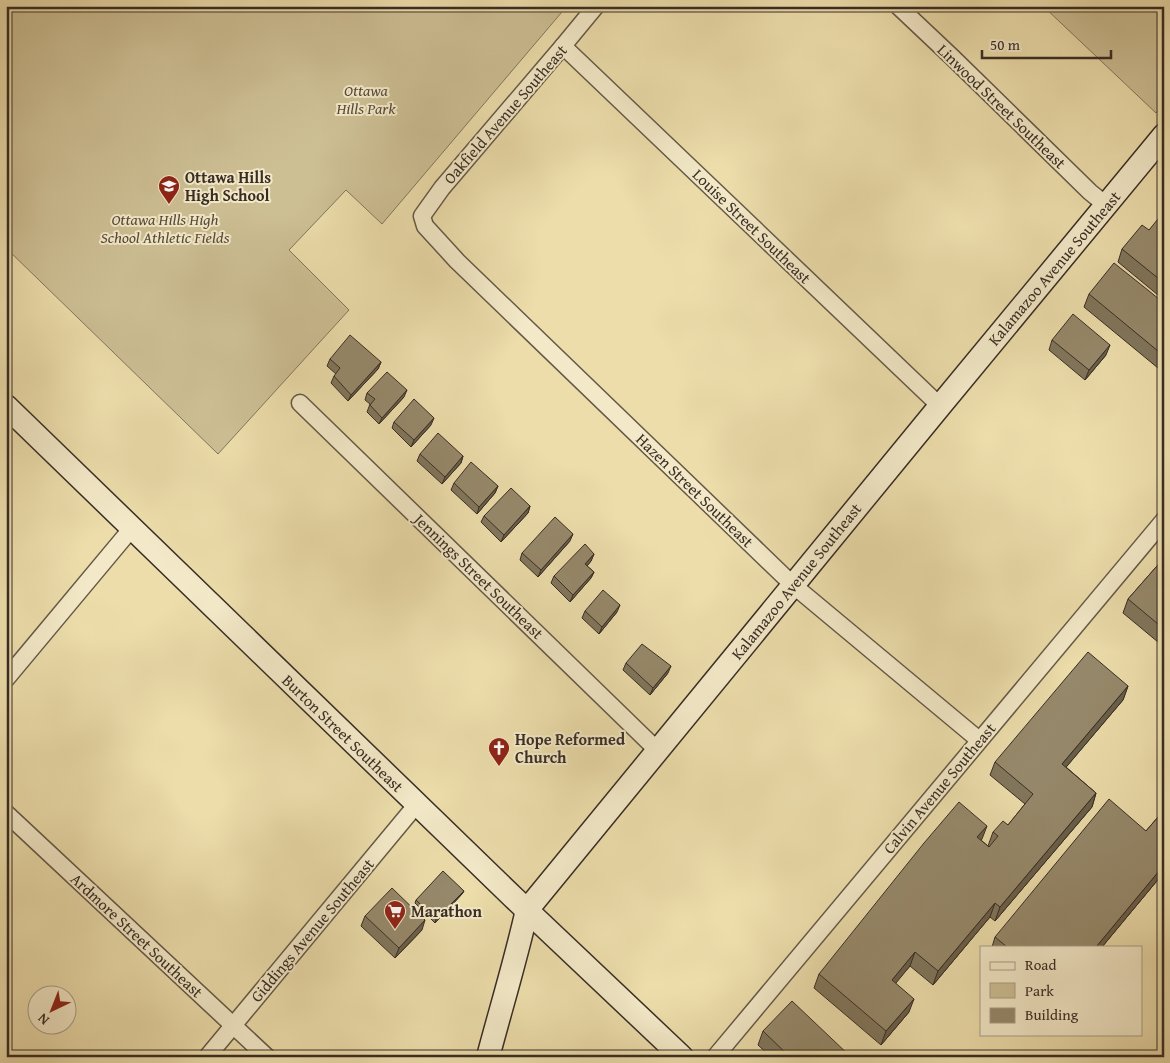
<svg xmlns="http://www.w3.org/2000/svg" width="1170" height="1063" font-family="'Gentium Book Plus',serif">
<style>
.green{fill:#cdbf94;stroke:#82765c}
.lines{fill:none;stroke-linecap:round;stroke-linejoin:round}
.street-casing{stroke:#655946;stroke-width:19}
.secondary-casing{stroke:#382d25;stroke-width:25}
.street{stroke:#f3e9c8;stroke-width:16}
.secondary{stroke:#f3e9c8;stroke-width:22}
.wall{fill:#81765c;stroke:#382d25}
.shaded-wall{fill:#69604b;stroke:#382d25}
.building{fill:#96896b;stroke:#382d25}
.labels{text-anchor:middle;stroke-width:4;stroke-linejoin:round;paint-order:stroke}
.park-label{font-size:16px;font-style:italic;fill:#564a3b;stroke:#f3e9c8}
.street-label{font-size:16px;fill:#382d25;stroke:#f3e9c8}
.poi-label{font-size:16px;font-weight:bold;fill:#382d25;stroke:#f3e9c8;text-anchor:start}
</style>
<rect width="100%" height="100%" fill="#ecddab"/>
<filter id="stains"><feTurbulence type="fractalNoise" baseFrequency=".004" numOctaves="4"/><feColorMatrix values="0 0 0 0 .2 0 0 0 0 .09 0 0 0 0 .02 0 0 0 .5 -.17"/></filter>
<radialGradient id="worn" r=".72"><stop offset=".6" stop-color="#630" stop-opacity="0"/><stop offset="1" stop-color="#630" stop-opacity=".3"/></radialGradient>
<g class="green">
<polygon points="6,6 567,6 382,224 346,190 289,250 349,310 218,454 6,248"/>
<polygon points="1043,6 1164,6 1164,103 1156,113"/>
</g>
<g class="lines">
<g class="street-casing">
<g id="street">
<polyline points="596,6 563,46 442,188 422,216 425,226 457,261 793,585 979,740"/>
<polyline points="898,6 952,57 1090,192 1106,205"/>
<polyline points="563,46 940,406"/>
<polyline points="300,403 657,750"/>
<polyline points="6,679 132,528"/>
<polyline points="6,813 267,1057"/>
<polyline points="207,1057 417,804"/>
<polyline points="715,1057 1164,520"/>
</g>
</g>
<g class="secondary-casing">
<g id="secondary">
<polyline points="6,406 514,898 682,1057"/>
<path d="M488 1057C501 1008 516 959 527 910L940 406 1164 135"/>
</g>
</g>
<use href="#street" class="street"/>
<use href="#secondary" class="secondary"/>
</g>
<g class="wall">
<polygon points="1164,215 1164,300 1118,262 1122,249 1149,230"/>
<polygon points="1089,294 1164,303 1164,373 1084,307"/>
<polygon points="1052,340 1106,355 1085,380 1049,350"/>
<polygon points="330,359 381,362 378,369 348,401 331,383 334,376 336,374 327,366"/>
<polygon points="367,393 404,397 379,424 367,412 370,404 365,400"/>
<polygon points="394,422 431,425 411,447 392,428"/>
<polygon points="420,454 463,456 461,463 442,484 417,461"/>
<polygon points="454,483 498,486 495,493 477,514 451,490"/>
<polygon points="530,506 528,513 501,542 481,522 484,516"/>
<polygon points="570,541 538,577 520,560 522,553"/>
<polygon points="594,554 591,561 587,566 594,572 591,578 570,602 551,583 554,576"/>
<polygon points="1164,558 1164,647 1123,613 1128,599"/>
<polygon points="585,611 617,612 599,634 582,618"/>
<polygon points="626,663 668,673 650,695 623,670"/>
<polygon points="1128,686 1123,700 1066,767 1096,793 1092,807 995,921 990,917 933,985 910,966 895,983 909,1012 881,1045 814,988 819,974 982,839 981,840 989,847 988,846 993,832 1008,825 1025,804 990,775 995,762"/>
<polygon points="1164,810 1164,878 1161,876 1102,947 992,947 995,937 1146,831"/>
<polygon points="464,891 462,894 435,923 415,903 416,900"/>
<polygon points="365,916 422,930 395,958 361,926"/>
<polygon points="763,1031 851,1057 771,1057 758,1045"/>
</g>
<g class="shaded-wall">
<polygon points="1110,345 1106,355 1085,380 1089,370"/>
<polygon points="381,362 378,369 348,401 351,395"/>
<polygon points="407,390 404,397 379,424 382,418"/>
<polygon points="434,418 431,425 411,447 414,440"/>
<polygon points="463,456 461,463 442,484 445,477"/>
<polygon points="498,486 495,493 477,514 479,507"/>
<polygon points="530,506 528,513 501,542 504,535"/>
<polygon points="573,534 570,541 538,577 541,570"/>
<polygon points="594,554 591,561 583,571 585,564"/>
<polygon points="594,572 591,578 570,602 573,595"/>
<polygon points="620,605 617,612 599,634 602,627"/>
<polygon points="671,666 668,673 650,695 653,688"/>
<polygon points="1128,686 1123,700 1057,778 1062,764"/>
<polygon points="1096,793 1092,807 995,921 1000,907"/>
<polygon points="987,826 982,839 973,850 977,837"/>
<polygon points="1164,865 1164,868 1161,876 1102,947 1096,947"/>
<polygon points="464,891 462,894 435,923 436,919"/>
<polygon points="995,903 990,917 933,985 938,971"/>
<polygon points="425,920 422,930 395,958 399,948"/>
<polygon points="915,952 910,966 887,994 892,980"/>
<polygon points="914,999 909,1012 881,1045 886,1031"/>
</g>
<g class="building">
<polygon points="1162,214 1164,215 1164,283 1122,249 1142,225 1149,230"/>
<polygon points="1114,263 1164,303 1164,356 1089,294"/>
<polygon points="1073,314 1110,345 1089,370 1052,340"/>
<polygon points="350,335 381,362 351,395 334,376 340,368 330,359"/>
<polygon points="387,372 407,390 382,418 370,405 375,399 367,393"/>
<polygon points="414,399 434,418 414,440 394,422"/>
<polygon points="438,433 463,456 445,477 420,454"/>
<polygon points="471,462 498,486 479,507 454,483"/>
<polygon points="511,488 530,506 504,535 484,516"/>
<polygon points="555,517 573,534 541,570 522,553"/>
<polygon points="585,544 594,554 585,564 594,572 573,595 554,576"/>
<polygon points="1164,558 1164,629 1128,599"/>
<polygon points="603,590 620,605 602,627 585,611"/>
<polygon points="642,644 671,666 653,688 626,663"/>
<polygon points="1088,652 1128,686 1062,764 1096,793 1000,907 995,903 938,971 915,952 892,980 914,999 886,1031 819,974 924,843 959,802 987,826 977,837 989,847 998,836 993,832 1003,821 1008,825 1033,794 995,762"/>
<polygon points="1109,799 1146,831 1164,810 1164,865 1096,947 1007,947 995,937"/>
<polygon points="443,871 464,891 436,919 416,900"/>
<polygon points="392,888 425,920 399,948 365,916"/>
<polygon points="792,1001 851,1057 790,1057 763,1031"/>
</g>
<defs>
<g id="school-pin" transform="scale(1.125)"><path d="M0 17L-7.5 6A9.5 9.5 0 1 1 7.5 6Z" fill="#8f2418" stroke="#f3e9c8"/><path d="M0-5L7-2L0 1L-7-2ZM-4 1L0 2.5L4 1V4Q0 6-4 4Z" fill="#fff"/></g>
<g id="church-pin" transform="scale(1.125)"><path d="M0 17L-7.5 6A9.5 9.5 0 1 1 7.5 6Z" fill="#8f2418" stroke="#f3e9c8"/><path d="M-1.2-6h2.4v3.5h3.3v2.4h-3.3V6h-2.4V-.1h-3.3v-2.4h3.3Z" fill="#fff"/></g>
<g id="supermarket-pin" transform="scale(1.125)"><path d="M0 17L-7.5 6A9.5 9.5 0 1 1 7.5 6Z" fill="#8f2418" stroke="#f3e9c8"/><path d="M-6-5.5h2.5l.6 2H6L4.5 2H-2.5L-4.4-4H-6ZM-1.5 3.2a1.3 1.3 0 1 0 .1 0ZM3 3.2a1.3 1.3 0 1 0 .1 0Z" fill="#fff"/></g>
</defs>
<g fill-rule="evenodd">
<use href="#school-pin" x="169" y="186"/>
<use href="#church-pin" x="499" y="748"/>
<use href="#supermarket-pin" x="395" y="911"/>
</g>
<g class="labels">
<g class="park-label">
<text x="366" y="96">Ottawa<tspan x="366" dy="18">Hills Park</tspan></text>
<text x="165" y="225">Ottawa Hills High<tspan x="165" dy="18">School Athletic Fields</tspan></text>
</g>
<g class="street-label">
<text transform="translate(1002 106) rotate(44)" y="6">Linwood Street Southeast</text>
<text transform="translate(505 114) rotate(-49)" y="6">Oakfield Avenue Southeast</text>
<text transform="translate(752 226) rotate(44)" y="6">Louise Street Southeast</text>
<text transform="translate(1054 268) rotate(-50)" y="6">Kalamazoo Avenue Southeast</text>
<text transform="translate(695 490) rotate(44)" y="6">Hazen Street Southeast</text>
<text transform="translate(479 576) rotate(44)" y="6">Jennings Street Southeast</text>
<text transform="translate(796 581) rotate(-51)" y="6">Kalamazoo Avenue Southeast</text>
<text transform="translate(343 733) rotate(44)" y="6">Burton Street Southeast</text>
<text transform="translate(939 788) rotate(-50)" y="6">Calvin Avenue Southeast</text>
<text transform="translate(312 930) rotate(-50)" y="6">Giddings Avenue Southeast</text>
<text transform="translate(137 935) rotate(43)" y="6">Ardmore Street Southeast</text>
</g>
<g class="poi-label">
<text x="185" y="183">Ottawa Hills<tspan x="185" dy="18">High School</tspan></text>
<text x="515" y="745">Hope Reformed<tspan x="515" dy="18">Church</tspan></text>
<text x="411" y="917">Marathon</text>
</g>
</g>
<rect width="1170" height="1063" fill="none" stroke="#ecddab" stroke-width="25"/>
<rect x="8" y="8" width="1155" height="1048" fill="none" stroke="#382d25" stroke-width="2.5"/>
<rect x="12" y="12" width="1145" height="1038" fill="none" stroke="#382d25"/>
<rect x="980" y="946" width="162" height="90" fill="#f3e9c8" stroke="#a89e87"/>
<rect x="990" y="962" width="25" height="8" fill="#f3e9c8" stroke="#a89e87"/>
<text x="1025" y="970" font-size="15" fill="#382d25">Road</text>
<rect x="990" y="983" width="25" height="15" fill="#cdbf94" stroke="#a89e87"/>
<text x="1025" y="996" font-size="15" fill="#382d25">Park</text>
<rect x="990" y="1008" width="25" height="15" fill="#96896b" stroke="#a89e87"/>
<text x="1025" y="1020" font-size="15" fill="#382d25">Building</text>
<g transform="translate(52 1010) rotate(223)"><circle r="24" fill="#f3e9c8" stroke="#a89e87"/>
<path d="M0-4L9 19L0 12L-9 19Z" fill="#8f2418"/>
<text y="-8" font-size="14" font-weight="bold" text-anchor="middle" fill="#382d25">N</text>
</g>
<path d="M982 50v8h129v-8" fill="none" stroke="#382d25" stroke-width="2.5"/>
<text x="990" y="50" font-size="15" fill="#382d25" stroke="#f3e9c8" stroke-width="4" paint-order="stroke">50 m</text>
<rect width="100%" height="100%" filter="url(#stains)"/>
<rect width="100%" height="100%" fill="url(#worn)"/>
</svg>
